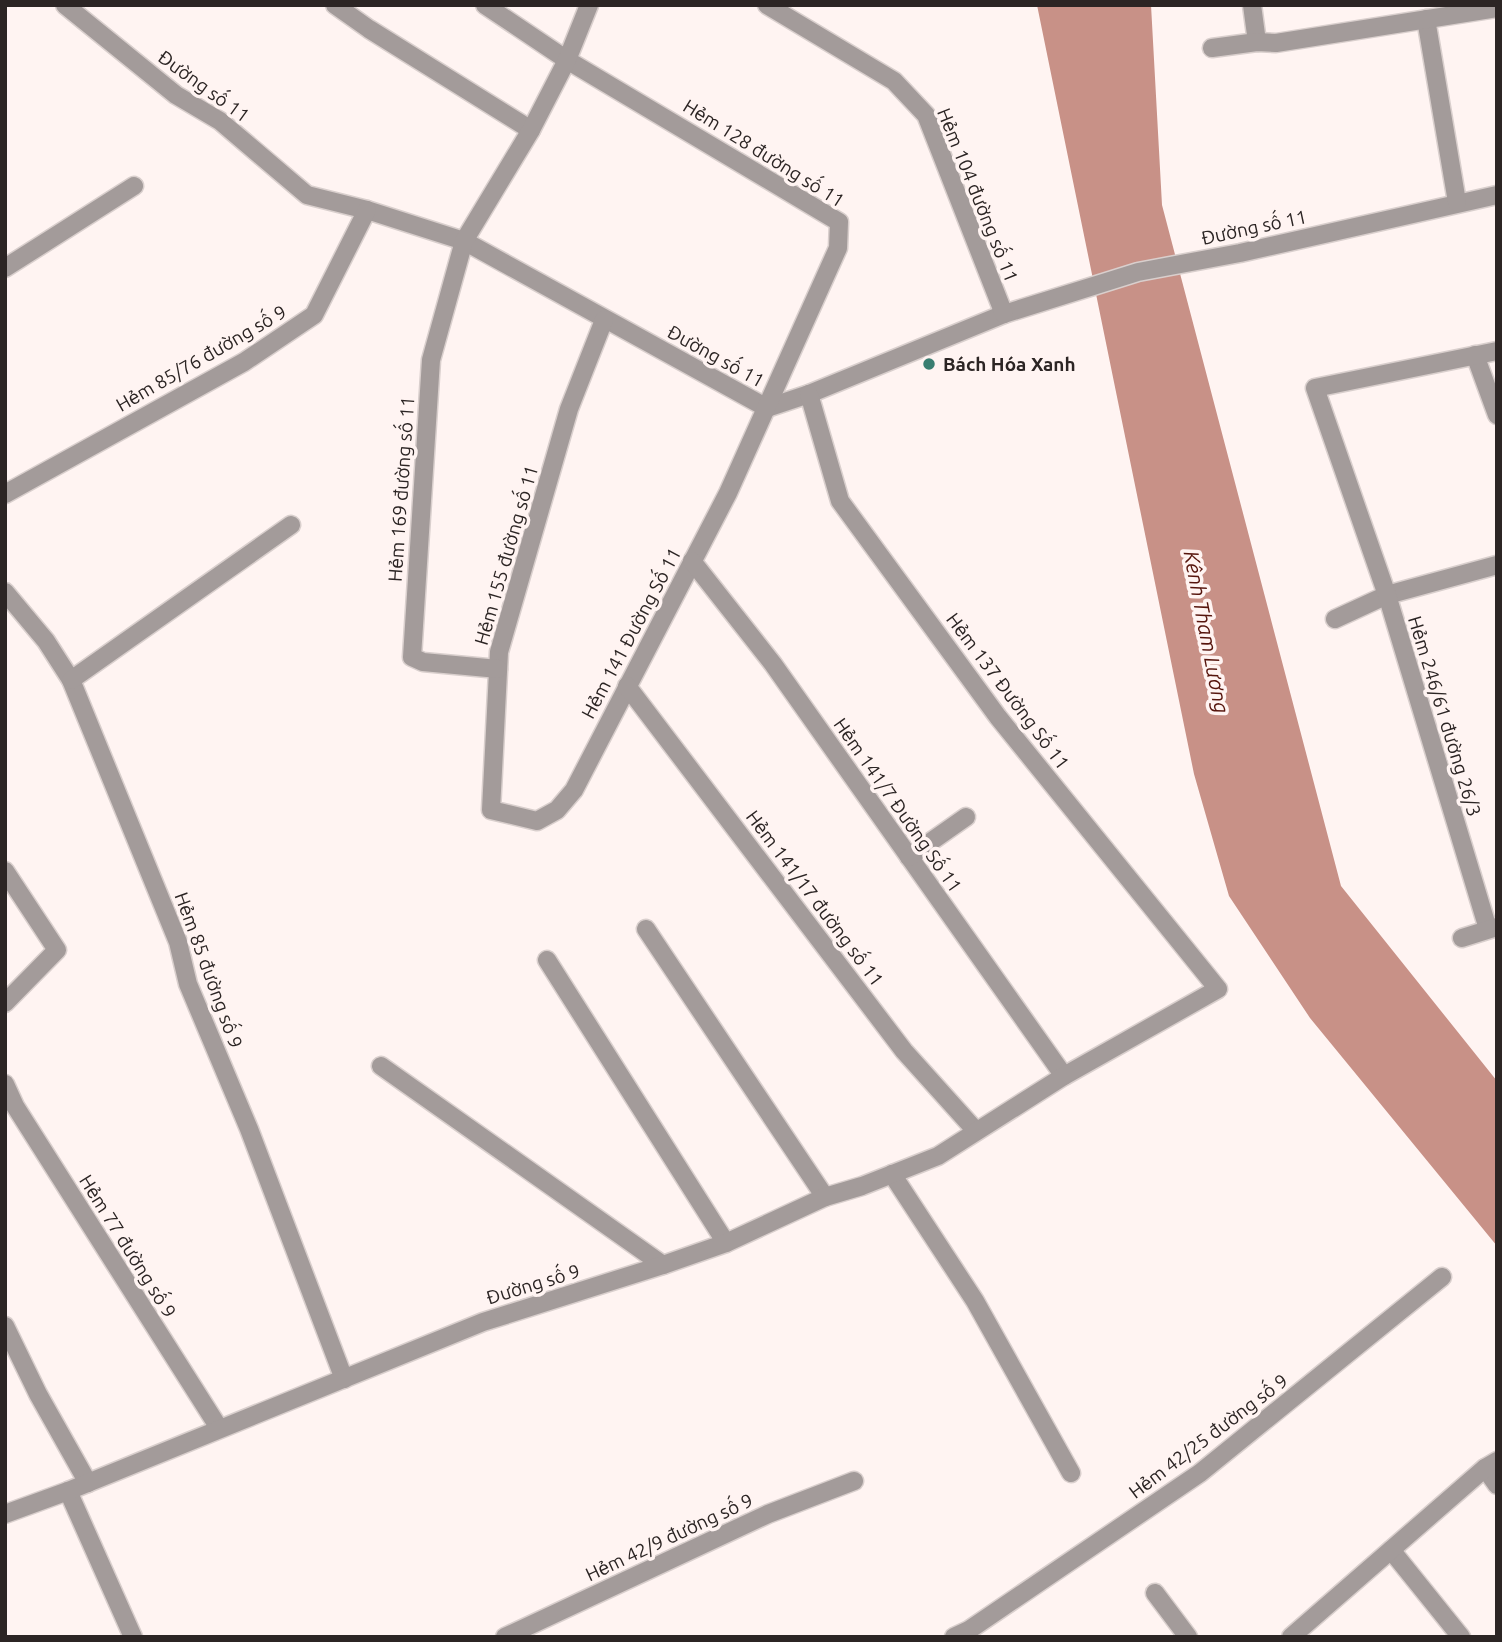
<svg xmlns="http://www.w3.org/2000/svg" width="1502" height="1642" font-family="Ubuntu,sans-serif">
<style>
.water{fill:#c89187}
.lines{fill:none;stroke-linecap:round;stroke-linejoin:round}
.minor-casing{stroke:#d9cfcd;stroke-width:21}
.minor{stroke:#a39b9a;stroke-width:18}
.poi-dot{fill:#397e71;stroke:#fff4f2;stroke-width:2.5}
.labels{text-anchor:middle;stroke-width:7;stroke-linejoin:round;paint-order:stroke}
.street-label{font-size:19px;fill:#2c2524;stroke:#fff4f2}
.poi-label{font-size:19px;font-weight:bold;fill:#2c2524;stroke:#fff4f2;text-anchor:start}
.water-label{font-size:21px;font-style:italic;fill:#56140c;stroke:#fff4f2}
</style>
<rect width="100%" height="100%" fill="#fff4f2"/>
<polygon class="water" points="1037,5 1151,5 1162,205 1341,886 1497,1081 1497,1246 1310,1018 1229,896 1194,774"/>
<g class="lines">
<g class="minor-casing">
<g id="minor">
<polyline points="65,5 176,95 220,121 307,195 367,210 464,241 767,408 809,394 1004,314 1138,272 1240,253 1497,195"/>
<polyline points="335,5 369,29 531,130"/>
<polyline points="485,5 567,60 839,222 838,248 728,493 574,790 557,810 537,821 491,810 499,652 569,409 604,320"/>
<polyline points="767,5 894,81 926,115 1004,314"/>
<polyline points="1252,5 1257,42"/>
<polyline points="1426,19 1457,202"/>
<polyline points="1212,48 1257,42 1276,43 1497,8"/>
<polyline points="5,268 134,186"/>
<polyline points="1475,355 1497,415"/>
<polyline points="5,494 244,362 314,315 367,210"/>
<polyline points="692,561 773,664 1064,1076"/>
<polyline points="5,592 46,641 71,680 178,942 188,984 249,1129 344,1379"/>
<polyline points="1335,619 1387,595 1497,565"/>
<polyline points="498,669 423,662 412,657 431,360 464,241 531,130 567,60 589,5"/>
<polyline points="71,680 291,525"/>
<polyline points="627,686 904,1051 976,1131"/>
<polyline points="909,857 966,817"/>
<polyline points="5,871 57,950 5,1003"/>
<polyline points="646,929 825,1197"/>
<polyline points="1488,929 1387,595 1315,388 1497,351"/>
<polyline points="1462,938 1497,927"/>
<polyline points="547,960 726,1243"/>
<polyline points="381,1066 663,1265"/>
<polyline points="5,1084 15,1106 219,1428"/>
<polyline points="892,1174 975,1301 1071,1473"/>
<polyline points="5,1326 38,1394 88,1483"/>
<polyline points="1485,1468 1497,1485"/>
<polyline points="68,1491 133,1637"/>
<polyline points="5,1514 68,1491 483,1322 663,1265 726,1243 825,1197 862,1186 938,1156 1064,1076 1218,989 998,717 840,501 809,394"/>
<polyline points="1391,1550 1461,1637"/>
<polyline points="1155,1593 1188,1637"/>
<polyline points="505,1637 768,1514 854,1481"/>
<polyline points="954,1637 969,1630 1200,1473 1442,1277"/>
<polyline points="1291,1637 1485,1468 1497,1461"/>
</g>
</g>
<use href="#minor" class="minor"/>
</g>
<circle class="poi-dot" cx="929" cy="364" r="7"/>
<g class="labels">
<g class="street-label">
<text transform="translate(204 86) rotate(36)" y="7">Đường số 11</text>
<text transform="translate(764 153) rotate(32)" y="7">Hẻm 128 đường số 11</text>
<text transform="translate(978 195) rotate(68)" y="7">Hẻm 104 đường số 11</text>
<text transform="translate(1254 227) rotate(-12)" y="7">Đường số 11</text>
<text transform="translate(716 356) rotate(29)" y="7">Đường số 11</text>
<text transform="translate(201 358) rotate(-30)" y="7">Hẻm 85/76 đường số 9</text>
<text transform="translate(401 489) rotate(-86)" y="7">Hẻm 169 đường số 11</text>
<text transform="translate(506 555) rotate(-74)" y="7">Hẻm 155 đường số 11</text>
<text transform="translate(631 633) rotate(-62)" y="7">Hẻm 141 Đường Số 11</text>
<text transform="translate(1008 691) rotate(53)" y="7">Hẻm 137 Đường Số 11</text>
<text transform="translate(1445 716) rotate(73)" y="7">Hẻm 246/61 đường 26/3</text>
<text transform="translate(898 805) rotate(55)" y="7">Hẻm 141/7 Đường Số 11</text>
<text transform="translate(815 898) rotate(53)" y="7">Hẻm 141/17 đường số 11</text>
<text transform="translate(209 970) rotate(70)" y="7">Hẻm 85 đường số 9</text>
<text transform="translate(128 1246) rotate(58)" y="7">Hẻm 77 đường số 9</text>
<text transform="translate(533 1284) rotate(-17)" y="7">Đường số 9</text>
<text transform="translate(1208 1436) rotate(-37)" y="7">Hẻm 42/25 đường số 9</text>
<text transform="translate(669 1537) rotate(-25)" y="7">Hẻm 42/9 đường số 9</text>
</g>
<g class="poi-label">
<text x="943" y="371">Bách Hóa Xanh</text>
</g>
<g class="water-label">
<text transform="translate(1206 632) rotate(79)" y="7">Kênh Tham Lương</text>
</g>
</g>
<rect width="1502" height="1642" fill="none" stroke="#2c2524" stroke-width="14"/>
</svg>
